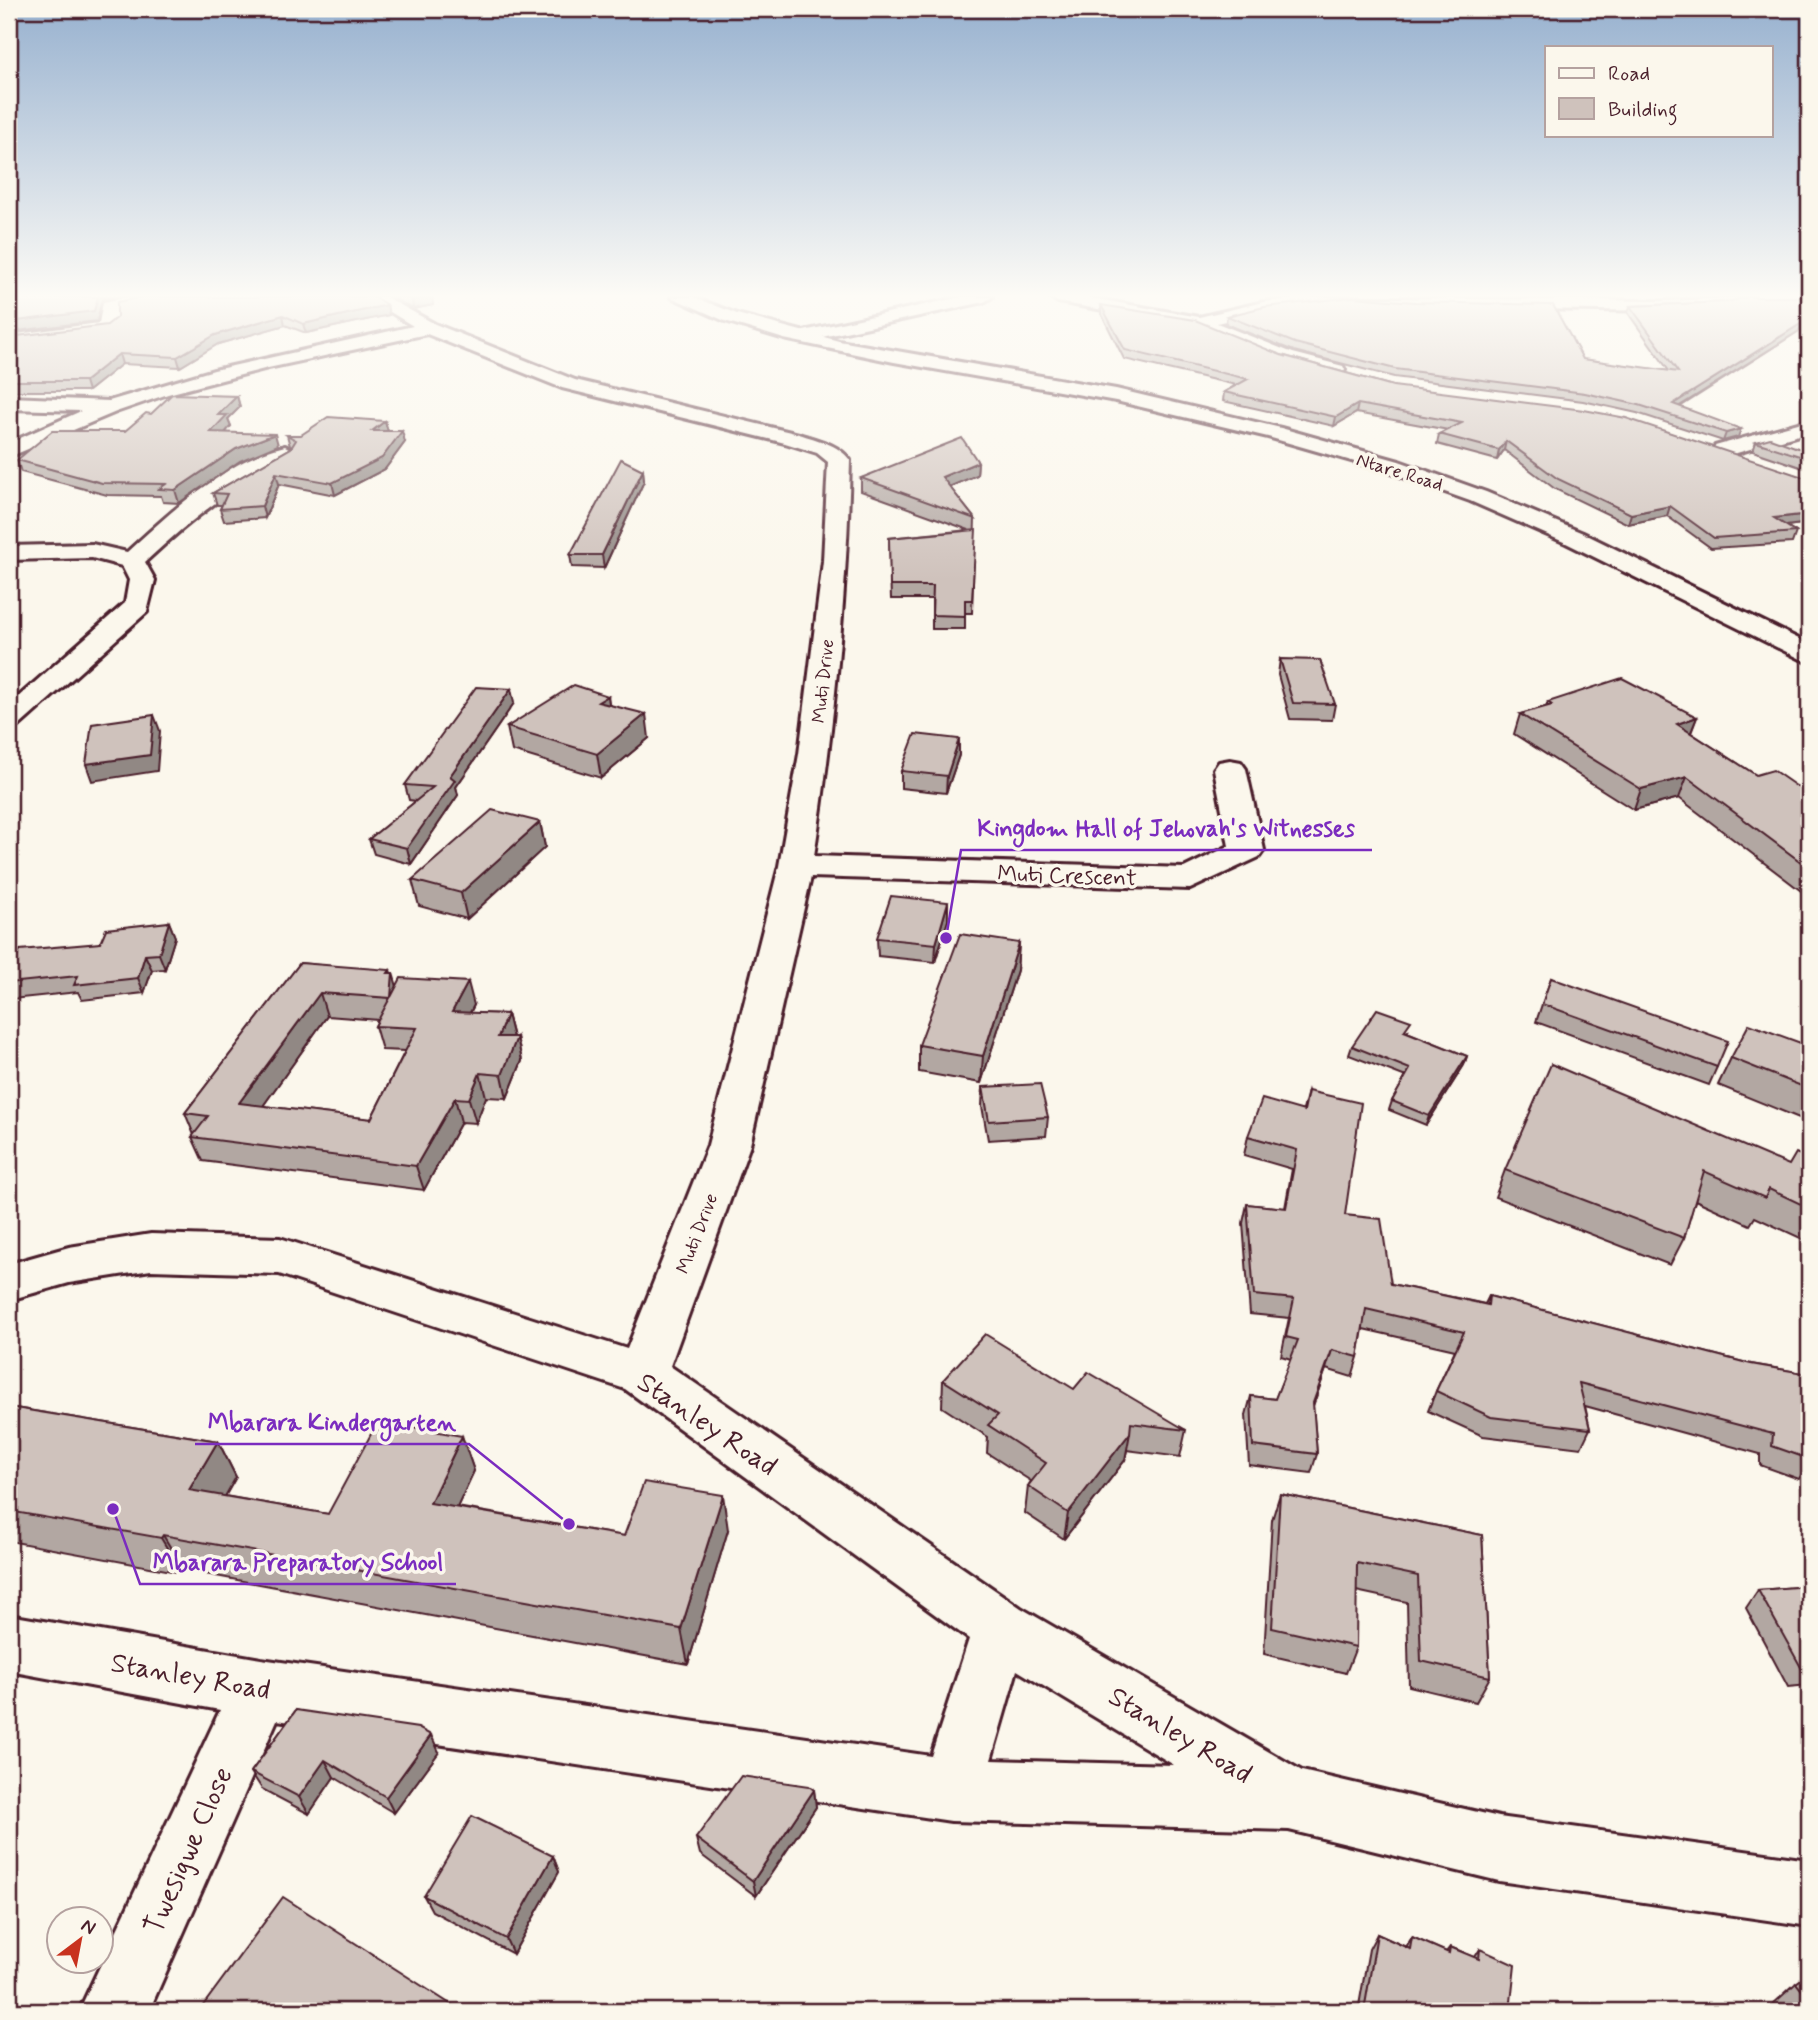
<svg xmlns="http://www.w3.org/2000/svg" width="1818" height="2020" font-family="Mynerve,sans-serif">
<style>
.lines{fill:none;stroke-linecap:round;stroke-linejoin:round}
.minor-casing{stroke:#4a1f2b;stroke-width:6}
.major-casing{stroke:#4a1f2b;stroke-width:6}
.minor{fill:#fbf7ec;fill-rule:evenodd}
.major{fill:#fbf7ec;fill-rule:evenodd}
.wall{fill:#b2a7a2;stroke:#4a1f2b;stroke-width:2;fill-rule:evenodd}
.shaded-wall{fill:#918884;stroke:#4a1f2b;stroke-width:2}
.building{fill:#cfc2bc;stroke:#4a1f2b;stroke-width:2;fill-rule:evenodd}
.labels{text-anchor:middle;stroke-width:7;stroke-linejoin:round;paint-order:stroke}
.far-street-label{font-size:19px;fill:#4a1f2b;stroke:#fbf7ec}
.street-label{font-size:23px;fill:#4a1f2b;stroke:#fbf7ec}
.near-street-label{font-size:28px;fill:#4a1f2b;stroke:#fbf7ec}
.leader{fill:none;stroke:#7b2cbf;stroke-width:2.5}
.callout-dot{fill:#7b2cbf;stroke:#fbf7ec;stroke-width:2.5}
.callout-label{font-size:24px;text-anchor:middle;font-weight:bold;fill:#7b2cbf;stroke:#fbf7ec;stroke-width:7;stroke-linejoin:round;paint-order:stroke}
</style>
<rect width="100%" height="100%" fill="#fbf7ec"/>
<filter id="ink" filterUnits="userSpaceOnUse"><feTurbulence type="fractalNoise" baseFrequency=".0143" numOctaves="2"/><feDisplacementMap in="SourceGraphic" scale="14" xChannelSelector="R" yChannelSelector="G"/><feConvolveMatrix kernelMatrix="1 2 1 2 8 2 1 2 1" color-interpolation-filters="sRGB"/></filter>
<g filter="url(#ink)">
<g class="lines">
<g class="minor-casing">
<g id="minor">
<polygon points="128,297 158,297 156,301 117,309 117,326 110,332 9,345 9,335 99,323 103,302"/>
<path d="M366 297H386L435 324 575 380 799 434C817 440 838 444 850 460 847 593 834 725 814 856L1184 868 1229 846 1214 769 1219 762 1230 760 1241 762 1246 769 1264 850 1259 857 1190 889 811 877 750 1145 670 1366 1021 1608 1302 1771 1499 1817 1809 1860V1926L1499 1881 1289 1830 951 1821 277 1720 149 2011H79L220 1710 9 1671V1615L261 1659 931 1756 969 1639 625 1389 279 1274 151 1270 69 1283 9 1300V1264L69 1247 151 1234 280 1238 627 1349 708 1145 779 866 799 754 823 561 828 462 817 453 785 443 562 388 427 334 268 368 168 394 116 412 9 457V443L81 411 9 409V397L109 401 214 370 413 326ZM1017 1670 1174 1765 991 1760Z"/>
<polygon points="961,297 992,297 984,302 799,342 790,337 799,332"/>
<path d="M1050 297H1086L1199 317 1263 302 1308 297 1665 301 1752 297C1739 310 1684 310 1665 311L1414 307 1352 302 1263 312 1217 323 1293 353 1343 366 1345 370 1343 374 1336 376 1281 361 1195 326 1058 302Z"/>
<polygon points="1809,420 1809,432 1723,457 1712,451 1715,446"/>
<path d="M285 446 296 452 293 457C236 483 190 520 145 562L155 580 147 612 19 726 9 729V705L125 603 129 580 122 566 92 558 9 560V546L92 544 127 552C171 512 225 460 285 446Z"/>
</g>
</g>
<g class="major-casing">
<polygon id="major" points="671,297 694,297 737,314 839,341 1116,389 1281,428 1399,461 1486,492 1583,533 1809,644 1809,663 1566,543 1470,501 1383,470 1268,437 1116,401 894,362 784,339 725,321"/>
</g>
<use href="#minor" class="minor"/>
<use href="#major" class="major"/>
</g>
<g class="wall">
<polygon points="391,297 432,297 433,305 413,309"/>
<polygon points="1809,297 1809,331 1799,331 1680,407 1738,437 1723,441 1637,413 1583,401 1394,377 1294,351 1226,324 1227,316 1669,371 1628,313 1630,306 1727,302"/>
<polygon points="387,305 389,315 306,333 285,325 218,344 180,367 122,364 88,391 9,391 9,337"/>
<polygon points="1101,305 1393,386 1809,479 1809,523 1786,526 1796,532 1792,543 1711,548 1667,516 1628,524 1555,489 1504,450 1497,460 1437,444 1439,434 1448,430 1356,413 1334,426 1223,401 1224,392 1236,385 1124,359 1101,313"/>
<polygon points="237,396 240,407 228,419 231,426 225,432 278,445 240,461 179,503 163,502 161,496 107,495 21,472 17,460 125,431 151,414"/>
<polygon points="385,421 388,431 405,442 385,469 335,495 279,484 265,518 224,521 220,509 222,505 217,505 213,493 291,448 292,447 290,446 287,435 301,435"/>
<polygon points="1756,442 1809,452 1809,470 1753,451"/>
<polygon points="978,462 977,475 949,486 975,519 972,613 965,613 965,629 932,629 932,599 891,599 889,538 969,530 861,491 861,478"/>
<polygon points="643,470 644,481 604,568 572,567 570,555"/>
<polygon points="1280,659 1335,704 1332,720 1290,719 1278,675"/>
<polygon points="608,696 609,705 649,738 601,778 512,751 507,727"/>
<polygon points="1548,702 1697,717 1691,733 1756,775 1809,795 1809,897 1679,798 1634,810 1514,734 1520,714 1546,707"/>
<polygon points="514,703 456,787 458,795 411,864 374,854 369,839 416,801 409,800 405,785"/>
<polygon points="959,739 959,755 946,793 901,788 901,771"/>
<polygon points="540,822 545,847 467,919 419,906 412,880"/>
<polygon points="948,920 935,962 878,956 877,938"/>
<polygon points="169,922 175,937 165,969 152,970 144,993 82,1000 78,992 12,999 9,992 9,974 100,943"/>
<polygon points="1019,943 1017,970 981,1083 919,1072 919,1045"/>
<path d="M300 963 391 973 396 986 474 1005 470 1013 507 1014 513 1037H517L522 1061 507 1098 486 1097 476 1123 461 1122 424 1190 203 1161 192 1137 194 1135 185 1113ZM327 1016 378 1020 375 1026 382 1050 405 1051 371 1119 263 1106Z"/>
<polygon points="1551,978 1717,1067 1709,1085 1536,1022"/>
<polygon points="1408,1030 1407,1032 1467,1056 1464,1065 1426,1125 1389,1110 1392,1101 1406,1077 1349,1055 1352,1046"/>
<polygon points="1809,1046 1809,1122 1718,1085 1731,1058"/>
<polygon points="983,1087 1048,1117 1046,1136 988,1140 982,1106"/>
<polygon points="1308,1091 1345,1215 1391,1284 1485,1304 1489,1296 1751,1364 1809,1374 1809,1470 1805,1469 1799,1479 1760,1465 1760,1454 1585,1406 1590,1429 1581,1448 1483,1436 1428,1411 1436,1391 1455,1350 1363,1329 1358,1357 1352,1377 1326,1369 1313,1406 1317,1454 1311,1473 1249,1465 1246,1415 1251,1396 1275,1399 1291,1359 1281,1356 1289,1318 1250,1314 1243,1223 1247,1204 1285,1208 1292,1169 1244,1155 1248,1136 1303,1110"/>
<polygon points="1809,1159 1809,1242 1755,1217 1750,1225 1695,1200 1684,1238 1670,1265 1495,1197 1505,1170 1789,1165"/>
<polygon points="943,1380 1074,1389 1186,1430 1180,1457 1127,1450 1125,1460 1064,1539 1025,1513 1028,1486 1031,1481 987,1453 988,1437 942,1407"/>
<polygon points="9,1407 218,1441 236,1477 225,1496 328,1514 462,1436 474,1471 457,1507 624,1536 728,1530 688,1664 184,1570 182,1573 9,1541"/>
<polygon points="1280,1494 1482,1535 1490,1677 1476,1702 1409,1686 1407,1602 1356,1591 1356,1647 1346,1673 1264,1654 1272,1520"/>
<polygon points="1809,1586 1809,1685 1788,1687 1746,1608 1758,1590"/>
<polygon points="296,1710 439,1752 394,1813 334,1777 309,1814 262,1789 251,1772"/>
<polygon points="814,1790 816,1807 756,1896 700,1854 696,1838"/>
<polygon points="553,1856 559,1872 513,1954 432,1911 424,1896"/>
<polygon points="1377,1934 1406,1947 1412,1937 1446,1952 1450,1947 1475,1957 1480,1949 1510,2011 1358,2011 1369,1949"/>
<polygon points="1809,1974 1809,2011 1779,2011 1773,2004 1796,1983"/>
</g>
<g class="shaded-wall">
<polygon points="98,297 115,297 102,299 97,321 9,332 9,322"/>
<polygon points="426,297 432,297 433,305 413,309 412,300"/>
<polygon points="387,305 389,315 306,333 303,324"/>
<polygon points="283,315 285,325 218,344 180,367 177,357 215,335"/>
<polygon points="1802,323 1799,331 1670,412 1673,404"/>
<polygon points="119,354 122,364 88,391 85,381"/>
<polygon points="237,396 240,407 228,419 231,426 215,444 211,432 218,415"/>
<polygon points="1358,404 1356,413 1334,426 1336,417"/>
<polygon points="385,421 388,432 372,431"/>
<polygon points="1741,429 1738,437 1723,441 1726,433"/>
<polygon points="402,431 405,442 385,469 335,495 332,483"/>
<polygon points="275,434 278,445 240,461 179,503 175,490 236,449"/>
<polygon points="1506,441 1504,450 1497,460 1499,450"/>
<polygon points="978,462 977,475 942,490 942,477"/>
<polygon points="643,470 644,481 604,568 602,555"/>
<polygon points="276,473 279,484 265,518 262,506"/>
<polygon points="1670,506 1667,516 1628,524 1631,514"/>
<polygon points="1809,514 1809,523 1770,528 1774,518"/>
<polygon points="511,689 514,703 456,787 458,795 411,864 407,848 450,776"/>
<polygon points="608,696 611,719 598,702"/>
<polygon points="646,714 649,738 601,778 597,754"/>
<polygon points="154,715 160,731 157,771 92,781 86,764"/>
<polygon points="1697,717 1689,737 1677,724"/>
<polygon points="959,739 959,755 946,793 947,776"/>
<polygon points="1687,777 1679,798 1634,810 1641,789"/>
<polygon points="540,822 545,847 467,919 461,893"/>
<polygon points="948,902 948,920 935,962 936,944"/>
<polygon points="169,922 175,937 165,969 159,954"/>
<polygon points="1019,943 1017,970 981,1083 983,1056"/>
<polygon points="145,955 152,970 144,993 138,978"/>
<polygon points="390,970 393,978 393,973 400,997 391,997 388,973"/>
<polygon points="468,982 474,1005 458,1035 452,1012"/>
<polygon points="320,993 327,1016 248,1127 239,1103"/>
<polygon points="507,1014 513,1038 498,1037"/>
<polygon points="517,1037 522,1061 507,1098 502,1075"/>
<polygon points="1467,1056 1464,1065 1426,1125 1429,1116"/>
<polygon points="480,1073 486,1097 476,1123 469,1099"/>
<polygon points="455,1098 461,1122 424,1190 416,1166"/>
<polygon points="1332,1350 1326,1369 1307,1422 1313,1403"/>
<polygon points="1130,1433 1125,1460 1064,1539 1068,1513"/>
<polygon points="462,1436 474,1471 443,1538 430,1503"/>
<polygon points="218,1441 236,1477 209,1525 189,1490"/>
<polygon points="723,1495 728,1530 688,1664 681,1629"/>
<polygon points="163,1535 184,1570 182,1573 161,1538"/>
<polygon points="431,1735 439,1752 394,1813 386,1797"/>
<polygon points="325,1760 334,1777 309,1814 299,1797"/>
<polygon points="814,1790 816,1807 756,1896 753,1881"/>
<polygon points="553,1856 559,1872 513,1954 506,1939"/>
</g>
<g class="building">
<polygon points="9,297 98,297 94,311 9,322"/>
<polygon points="142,297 374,297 387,305 303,324 283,315 215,335 177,357 119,354 85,381 9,381 9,337 107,325 117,317 117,302"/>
<polygon points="406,297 426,297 412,300"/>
<polygon points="1353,297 1415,302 1553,305 1583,359 1678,372 1630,306 1727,302 1747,297 1809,297 1809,323 1802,323 1673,404 1741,429 1726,433 1639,405 1585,393 1395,369 1295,343 1227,316 1264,307"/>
<polygon points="1101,305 1195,320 1281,355 1393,386 1584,410 1626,418 1809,479 1809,514 1774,518 1796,532 1714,538 1670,506 1631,514 1558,479 1506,441 1499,450 1439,434 1462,423 1358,404 1336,417 1224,392 1248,379 1125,350"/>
<polygon points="172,394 237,396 218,415 227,415 211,432 275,434 236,449 175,490 159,489 166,484 102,483 17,460 52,431 125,431 146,413 151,414"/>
<polygon points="328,417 385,421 372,431 402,431 382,458 332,483 276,473 262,506 220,509 227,494 213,493 291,448 296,440 287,435 301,435"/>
<polygon points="962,438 978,462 942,477 975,519 861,478"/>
<polygon points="1770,438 1809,452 1809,459 1756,442"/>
<polygon points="621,459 643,470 602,555 570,555"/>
<polygon points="976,530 972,600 965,600 965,616 932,615 933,586 890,586 889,538"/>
<polygon points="1280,659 1320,660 1335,704 1293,703"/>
<polygon points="1622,678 1697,717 1677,724 1756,775 1773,770 1809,795 1809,868 1687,777 1641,789 1520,714 1552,705 1548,702"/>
<polygon points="574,685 608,696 598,702 646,714 597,754 507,727"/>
<polygon points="476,687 511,689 450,776 455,780 407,848 369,839 433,787 405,785"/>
<polygon points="154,715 150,755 86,764 92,724"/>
<polygon points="915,734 959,739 947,776 901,771"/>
<polygon points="492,810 540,822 461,893 412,880"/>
<polygon points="891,896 948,902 936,944 877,938"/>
<polygon points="169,922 159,954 145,955 138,978 74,985 78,976 9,983 9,974 20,950 100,943 106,929"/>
<polygon points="960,934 1019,943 983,1056 919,1045"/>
<path d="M300 963 390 970 388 973H393L391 997 401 978 468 982 452 1012 507 1014 498 1037H517L502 1075 480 1073 469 1099 455 1098 416 1166 192 1137 208 1116 185 1113ZM320 993 390 998 375 1026 417 1028 371 1119 239 1103Z"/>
<polygon points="1551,978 1728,1041 1717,1067 1542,1004"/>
<polygon points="1377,1009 1411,1021 1404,1031 1467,1056 1429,1116 1392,1101 1410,1069 1352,1046"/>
<polygon points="1749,1024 1809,1046 1809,1089 1731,1058"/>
<polygon points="1551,1064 1789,1165 1796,1153 1809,1159 1809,1208 1769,1189 1765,1198 1704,1171 1684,1238 1505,1170"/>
<polygon points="1040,1084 1048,1117 989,1121 983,1087"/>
<polygon points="1308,1091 1361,1103 1345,1215 1381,1219 1391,1284 1488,1305 1489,1296 1751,1364 1809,1374 1809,1459 1772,1446 1773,1434 1579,1383 1590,1429 1491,1417 1436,1391 1464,1332 1366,1309 1358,1357 1332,1350 1313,1403 1317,1454 1253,1446 1251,1396 1275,1399 1298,1340 1286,1337 1294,1299 1254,1295 1247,1204 1286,1208 1297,1150 1248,1136 1262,1099 1304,1111"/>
<polygon points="985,1334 1074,1389 1088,1372 1186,1430 1131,1423 1130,1433 1068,1513 1028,1486 1046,1463 988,1425 998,1415 943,1380"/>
<polygon points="9,1407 218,1441 189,1490 328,1514 378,1421 462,1436 430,1503 624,1536 644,1482 723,1495 681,1629 163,1535 161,1538 9,1511"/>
<polygon points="1280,1494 1482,1535 1490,1677 1421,1661 1418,1576 1357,1563 1356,1647 1272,1628"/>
<polygon points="1809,1586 1809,1669 1802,1669 1758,1590"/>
<polygon points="296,1710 418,1728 431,1735 386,1797 325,1760 299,1797 251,1772"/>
<polygon points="741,1776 809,1786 814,1790 753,1881 696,1838"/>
<polygon points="472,1816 553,1856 506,1939 424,1896"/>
<polygon points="283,1897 455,2007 452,2011 199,2011"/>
<polygon points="1377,1934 1410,1949 1412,1937 1449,1953 1450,1947 1479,1959 1480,1949 1515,1965 1510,2011 1364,2011"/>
<polygon points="1809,1974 1809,1999 1796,1983"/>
</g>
</g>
<linearGradient id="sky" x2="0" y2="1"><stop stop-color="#97b1cf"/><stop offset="0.51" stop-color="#fdfbf6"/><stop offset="1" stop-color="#fdfbf6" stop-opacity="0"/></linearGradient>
<rect width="1818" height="580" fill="url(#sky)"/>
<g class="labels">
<g class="far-street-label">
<text transform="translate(1400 471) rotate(17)" y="7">Ntare Road</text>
<text transform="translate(822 681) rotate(-84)" y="7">Muti Drive</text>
<text transform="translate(696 1233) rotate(-69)" y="7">Muti Drive</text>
</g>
<g class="street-label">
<text transform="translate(1067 875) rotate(2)" y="8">Muti Crescent</text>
</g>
<g class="near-street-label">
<text transform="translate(708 1423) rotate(34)" y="10">Stanley Road</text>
<text transform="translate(191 1675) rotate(10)" y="10">Stanley Road</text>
<text transform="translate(1181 1734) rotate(31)" y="10">Stanley Road</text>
<text transform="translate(187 1850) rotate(-66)" y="10">Twesigwe Close</text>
</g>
</g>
<path class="leader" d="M946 938L961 850H1372M569 1524L469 1444H195M113 1509L140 1584H456"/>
<g class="callout-dot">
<circle cx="946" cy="938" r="7"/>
<circle cx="569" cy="1524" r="7"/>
<circle cx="113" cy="1509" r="7"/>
</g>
<g class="callout-label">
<text x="1166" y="836">Kingdom Hall of Jehovah's Witnesses</text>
<text x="332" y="1430">Mbarara Kindergarten</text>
<text x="298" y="1570">Mbarara Preparatory School</text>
</g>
<rect width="1818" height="2020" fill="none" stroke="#fbf7ec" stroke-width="35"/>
<rect x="18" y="18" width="1783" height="1985" fill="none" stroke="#4a1f2b" stroke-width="2.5" filter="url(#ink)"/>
<rect x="1545" y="46" width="228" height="91" fill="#fbf7ec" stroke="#b4a19f" stroke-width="2"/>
<rect x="1559" y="68" width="35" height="10" fill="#fbf7ec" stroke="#b4a19f" stroke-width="2"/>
<text x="1608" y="80" font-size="21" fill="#4a1f2b">Road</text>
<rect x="1559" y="98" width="35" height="21" fill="#cfc2bc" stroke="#b4a19f" stroke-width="2"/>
<text x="1608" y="116" font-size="21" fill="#4a1f2b">Building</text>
<g transform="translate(80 1940) rotate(32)"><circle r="33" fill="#fbf7ec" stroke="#b4a19f" stroke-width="2"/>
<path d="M0-5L12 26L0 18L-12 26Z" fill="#c8321e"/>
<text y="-10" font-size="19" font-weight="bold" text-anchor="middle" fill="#4a1f2b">N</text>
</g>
</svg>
